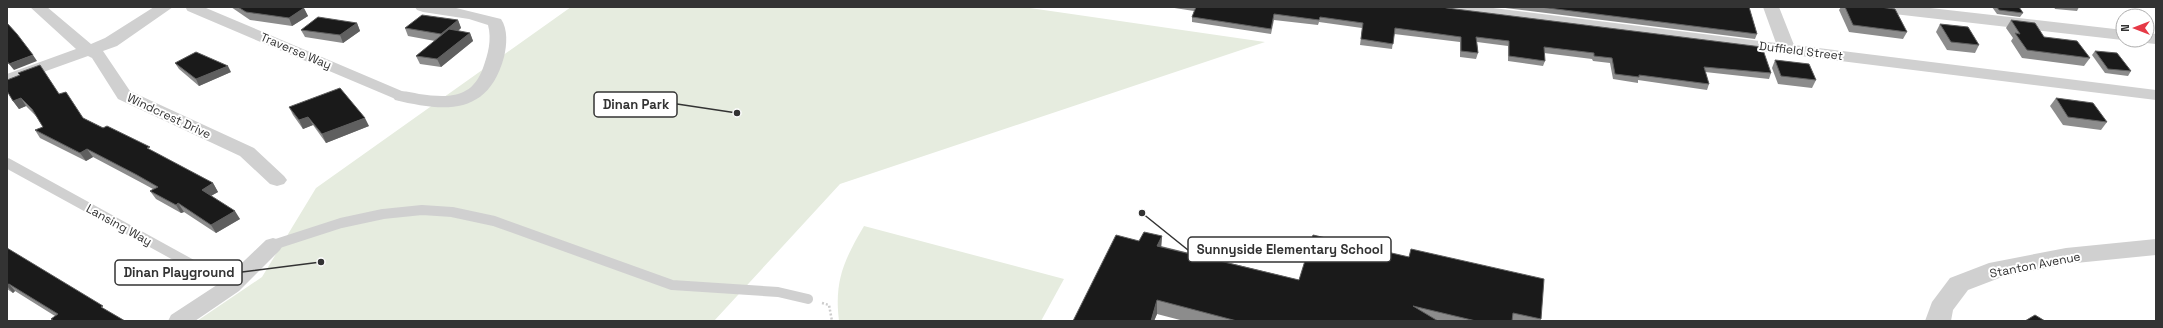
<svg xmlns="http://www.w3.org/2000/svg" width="2163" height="328" font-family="'Space Grotesk',sans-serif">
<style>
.green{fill:#e6ecdf}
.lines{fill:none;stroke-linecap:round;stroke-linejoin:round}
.path{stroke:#cdcdcd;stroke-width:2.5;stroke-dasharray:2 2;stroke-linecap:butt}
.service{stroke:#d0d0d0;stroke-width:10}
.minor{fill:#d0d0d0;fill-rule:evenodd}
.tertiary{fill:#d0d0d0;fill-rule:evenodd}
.wall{fill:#8c8c8c}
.shaded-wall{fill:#5f5f5f}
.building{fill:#1a1a1a;stroke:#5f5f5f}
.labels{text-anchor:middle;stroke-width:4;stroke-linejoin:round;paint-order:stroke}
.street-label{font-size:12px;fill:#333;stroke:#fff}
.leader{fill:none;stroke:#333;stroke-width:1.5}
.callout-dot{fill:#333;stroke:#fff;stroke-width:1.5}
.callout{fill:#fff;stroke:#333;stroke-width:1.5}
.callout-label{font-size:13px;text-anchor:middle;font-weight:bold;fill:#333}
</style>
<rect width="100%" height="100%" fill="#fff"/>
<g class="green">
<polygon points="571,7 1023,7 1265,42 840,184 714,321 197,321 262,277 316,188"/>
<path d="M864 226 1064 279 1041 321H839C834 281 844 260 864 226Z"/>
</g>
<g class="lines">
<polyline class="path" points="822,303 829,305 832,321"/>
<g class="service">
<polyline points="191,7 401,96"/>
<polyline points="1877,7 2123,35"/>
<polyline points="2147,38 2156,39"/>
<polyline points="7,163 231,286"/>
<polyline points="273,245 341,223 383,214 422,210 452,212 494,221 672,285 778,292 808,299"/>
</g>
<g class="minor">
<polygon points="30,7 47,7 91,44 105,38 154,7 173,7 117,46 103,51 130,91 254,148 284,176 287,180 284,184 277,186 270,184 240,156 118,99 92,58 88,56 7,85 7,74 76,49"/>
<path d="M415 7H452L501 19C508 29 507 45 504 57 488 116 445 112 395 100L392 96 395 92C403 90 411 92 419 94 448 98 472 99 483 68 488 54 492 40 488 25L469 19 423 12 417 10Z"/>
<polygon points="1438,7 1485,7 1776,43 1763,7 1779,7 1794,45 2156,90 2156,100 1446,12 1440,10"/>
<polygon points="273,238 280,240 283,245 280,250 239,291 195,321 168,321 171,315 223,281 266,240"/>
</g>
<polygon class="tertiary" points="2156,239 2156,255 2066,264 2002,277 1968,290 1953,310 1951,321 1925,321 1932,302 1950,278 1989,263 2066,248"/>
</g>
<g class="wall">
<polygon points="231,7 303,7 308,16 292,26 250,20"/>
<polygon points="1168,7 1443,7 1771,73 1769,79 1705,72 1709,84 1707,90 1638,80 1638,83 1613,79 1610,63 1593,61 1592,59 1544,53 1545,61 1543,66 1508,61 1508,46 1477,42 1478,53 1476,59 1460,57 1460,42 1394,34 1392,49 1360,45 1362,28 1319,22 1318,25 1274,20 1271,34 1192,22 1192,17 1194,11"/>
<polygon points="1497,7 1749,7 1757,34 1755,39"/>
<polygon points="1841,7 1880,7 1907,32 1903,39 1849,32 1839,10"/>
<polygon points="1992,7 2019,7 2023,13 2020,17 1997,14"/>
<polygon points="2054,7 2079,7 2077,11 2055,9"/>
<polygon points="458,20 461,28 458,31 470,33 473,41 441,67 420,64 416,56 435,41 408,36 405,28"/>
<polygon points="2011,20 2044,37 2090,58 2084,66 2022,58 2011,41 2013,38 2006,28"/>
<polygon points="357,23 360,31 343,43 305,37 301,30"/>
<polygon points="1940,24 1979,45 1975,53 1947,50 1936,32"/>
<polygon points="2095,51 2131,71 2128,76 2105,73 2092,55"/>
<polygon points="1775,60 1816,80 1812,88 1778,84 1772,68"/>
<polygon points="175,63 231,72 199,86 179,69"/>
<polygon points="18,73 59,94 83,118 152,151 213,183 218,192 211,196 240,219 216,233 184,212 181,213 156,199 150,191 153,189 142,183 93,157 86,161 40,138 35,130 43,127 37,117 26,106 19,109 13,101 20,76"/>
<polygon points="2056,98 2107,122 2101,130 2063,125 2050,106"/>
<polygon points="289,107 369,126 326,143 313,125 303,129 293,115"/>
<polygon points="1313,235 1541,319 1540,321 1184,321 1157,314 1154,321 1073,321 1139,241 1162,236 1161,246 1299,280"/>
<polygon points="7,248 106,310 125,321 52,321 51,319 55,316 15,291 13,293 7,289"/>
</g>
<g class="shaded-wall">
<polygon points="304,8 308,16 292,26 289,18"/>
<polygon points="458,20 461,28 444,42 441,34"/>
<polygon points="357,23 360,31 343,43 340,35"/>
<polygon points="470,33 473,41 441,67 437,59"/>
<polygon points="33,55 37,61 14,70 9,64"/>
<polygon points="228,66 231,72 199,86 196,79"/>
<polygon points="21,98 26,106 19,109 13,101"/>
<polygon points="308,117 313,125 303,129 299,120"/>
<polygon points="365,118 369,126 326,143 322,134"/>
<polygon points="87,149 93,157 86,161 80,153"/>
<polygon points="213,183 218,192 207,198 202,190"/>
<polygon points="178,203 184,212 181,213 176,205"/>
<polygon points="235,211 240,219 216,233 211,225"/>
<polygon points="1162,236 1161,250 1157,246"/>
<polygon points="9,284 15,291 13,293 7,286 7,285"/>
<polygon points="1157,300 1157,314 1154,321 1151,321"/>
</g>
<g class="building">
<polygon points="238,7 303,7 304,8 289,18 246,12"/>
<polygon points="1196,7 1443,7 1447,8 1762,47 1771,73 1704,67 1709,84 1639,75 1639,77 1615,74 1612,58 1594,56 1594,53 1544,47 1545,61 1509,56 1509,41 1476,37 1478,53 1461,51 1461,37 1395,28 1393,44 1361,39 1363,23 1320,17 1319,20 1274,14 1271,29 1192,17"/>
<polygon points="1540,7 1749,7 1757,34"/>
<polygon points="1845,7 1880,7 1895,9 1907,32 1853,25"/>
<polygon points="1997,7 2019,7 2023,13 1999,10"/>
<polygon points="422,15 458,20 441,34 405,28"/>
<polygon points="318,17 357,23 340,35 301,30"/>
<polygon points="2011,20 2035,23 2044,37 2077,41 2090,58 2027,50 2015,33 2020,34"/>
<polygon points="7,23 17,34 33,55 9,64 7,61"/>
<polygon points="1940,24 1968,27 1979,45 1951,42"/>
<polygon points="449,29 470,33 437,59 416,56"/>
<polygon points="2095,51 2117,53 2131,71 2108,69"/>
<polygon points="196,52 228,66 196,79 175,63"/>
<polygon points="1775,60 1809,64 1816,80 1781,76"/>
<polygon points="40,65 59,94 66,92 83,118 103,128 107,126 150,147 147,148 213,183 202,190 235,211 211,225 178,203 176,205 150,191 158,187 137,175 87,149 80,153 35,130 43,127 32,109 21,98 13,101 7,91 7,80 20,75 18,73"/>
<polygon points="340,88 365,118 322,134 308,117 299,120 289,107"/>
<polygon points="2056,98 2093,103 2107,122 2068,117"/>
<polygon points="1144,232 1162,236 1157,246 1299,280 1313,235 1409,257 1411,249 1544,279 1541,319 1513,313 1512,321 1476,321 1413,306 1438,321 1237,321 1157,300 1151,321 1073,321 1116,235 1139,241"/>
<polygon points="7,248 103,306 101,307 125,321 54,321 51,319 58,314 9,284 7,285"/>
<polygon points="2035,315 2045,321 2025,321"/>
</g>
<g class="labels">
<g class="street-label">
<text transform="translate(296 51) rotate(23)" y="4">Traverse Way</text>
<text transform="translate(1801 51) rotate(7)" y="4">Duffield Street</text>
<text transform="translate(169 116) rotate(25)" y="4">Windcrest Drive</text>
<text transform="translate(119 225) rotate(29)" y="4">Lansing Way</text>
<text transform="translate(2035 265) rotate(-11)" y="4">Stanton Avenue</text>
</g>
</g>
<path class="leader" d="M737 113L677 104M1142 213L1188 250M321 262L242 272"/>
<g class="callout-dot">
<circle cx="737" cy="113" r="4"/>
<circle cx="1142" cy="213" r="4"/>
<circle cx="321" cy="262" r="4"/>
</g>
<g class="callout">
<rect x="594" y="92" width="83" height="25" rx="4"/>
<rect x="1188" y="237" width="203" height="25" rx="4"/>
<rect x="115" y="260" width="127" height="25" rx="4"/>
</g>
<g class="callout-label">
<text x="636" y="109">Dinan Park</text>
<text x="1290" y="254">Sunnyside Elementary School</text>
<text x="179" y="277">Dinan Playground</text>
</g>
<rect width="2163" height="328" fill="none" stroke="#333333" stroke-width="16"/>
<g transform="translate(2135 28) rotate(270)"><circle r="19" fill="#ffffff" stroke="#adadad"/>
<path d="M0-3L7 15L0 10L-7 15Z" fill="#e63946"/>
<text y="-6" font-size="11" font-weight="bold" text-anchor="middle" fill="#333333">N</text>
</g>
</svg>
